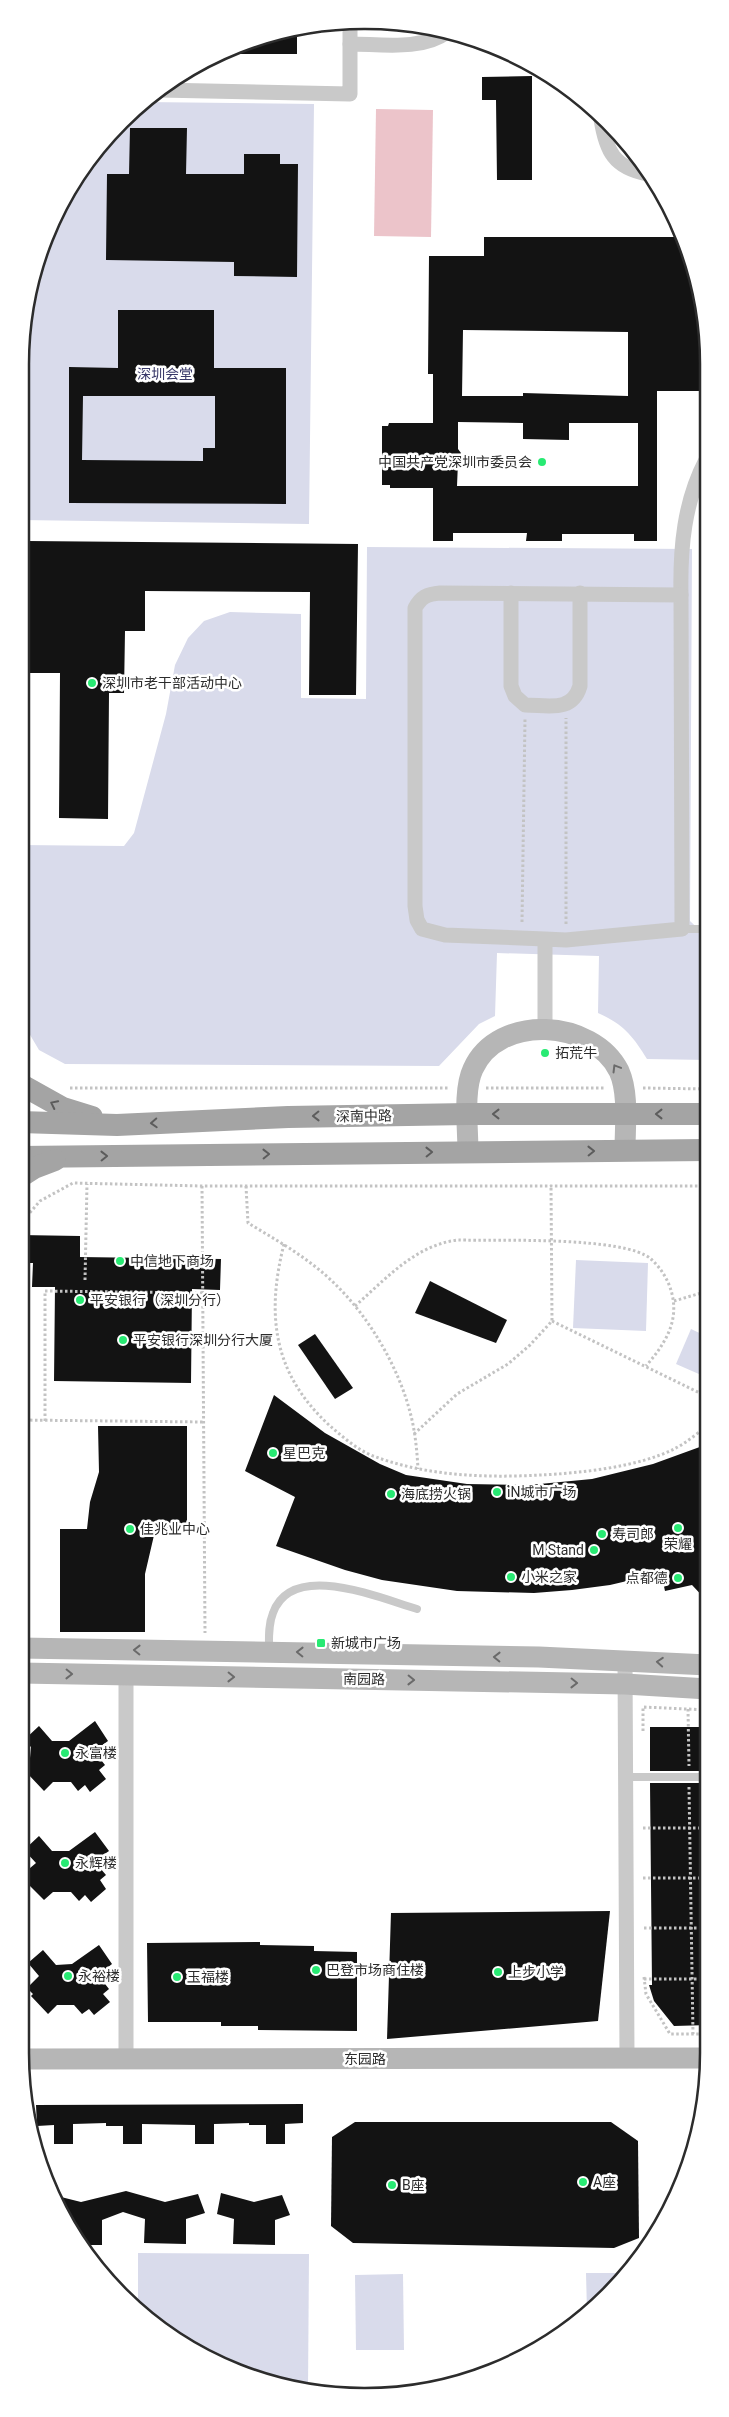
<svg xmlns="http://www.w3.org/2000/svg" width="729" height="2417" font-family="Roboto,'Noto Sans SC',sans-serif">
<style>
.green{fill:#d9dbeb}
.water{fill:#ecc4ca}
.building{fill:#131313;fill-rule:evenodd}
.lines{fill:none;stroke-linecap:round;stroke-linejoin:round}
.path{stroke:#c3c3c3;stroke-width:3;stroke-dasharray:2.5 2.5;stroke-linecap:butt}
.lane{stroke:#c9c9c9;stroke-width:8}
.street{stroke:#c9c9c9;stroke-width:15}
.secondary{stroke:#b6b6b6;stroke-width:21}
.primary{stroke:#a4a4a4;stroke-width:22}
.oneway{stroke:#6a6a6a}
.oneway2{stroke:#5c5c5c}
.poi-dot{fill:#28ea73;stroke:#fff;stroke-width:2}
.labels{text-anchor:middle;stroke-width:5;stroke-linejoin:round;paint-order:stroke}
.park-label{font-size:14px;fill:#393969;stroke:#fff}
.poi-label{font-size:14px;fill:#2c2c2c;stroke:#fff;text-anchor:start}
.street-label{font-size:14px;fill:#2c2c2c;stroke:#fff}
.rim{fill:none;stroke:#2c2c2c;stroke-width:2.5}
</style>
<rect width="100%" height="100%" fill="#fff"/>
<g class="green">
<path d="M144 102 314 104 309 524 20 520C20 459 17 396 23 335 24 322 24 309 27 297 42 222 85 151 144 102Z"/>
<path d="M367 547 692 549 690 921 707 937V1060L647 1059C633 1036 623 1024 598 1013L599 956 497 953 495 1016 479 1024 439 1066 65 1064 39 1050 23 1023 20 1012V845L124 846 134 833 166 714 175 665 188 638 204 621 230 612 301 614V698L366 699Z"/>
<polygon points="576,1260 648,1263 646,1331 573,1328"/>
<polygon points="691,1329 708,1337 708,1378 676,1364"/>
<polygon points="138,2253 309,2254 308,2390 212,2361 155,2326 138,2310"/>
<polygon points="586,2273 624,2273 587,2312"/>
<polygon points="403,2274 404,2350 356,2350 355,2275"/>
</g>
<polygon class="water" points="376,109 433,110 431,237 374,236"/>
<g class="building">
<polygon points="297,27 297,54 220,54 233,46"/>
<polygon points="532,76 532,180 497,180 496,100 482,100 482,77"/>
<polygon points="130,128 187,128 186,174 244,174 244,154 280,154 280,164 298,164 297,277 234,276 234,262 106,260 107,174 129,174"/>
<path d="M484 237H681L706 320V391H657V541H634V534H562V541H526L527 533H453V541H433V488H390V485H382V426H388L389 423H433V374H428L429 256H484ZM463 330 628 332V396L523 393V396H462ZM458 422 523 423V439L569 440V423H638V486H457L458 462 461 453 458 449Z"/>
<path d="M118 310H214V368H286V504L69 503V367L118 368ZM83 396H215V448H203V461L82 460Z"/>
<polygon points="27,541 358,544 356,695 309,695 310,592 145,591 145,631 125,631 124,693 109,693 108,819 59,818 60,673 26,673"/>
<polygon points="20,1235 80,1236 80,1257 221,1259 220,1290 192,1289 191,1383 54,1381 55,1287 32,1287 33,1263 20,1263"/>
<polygon points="430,1281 507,1320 496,1343 415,1313"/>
<polygon points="315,1334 353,1388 335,1399 298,1345"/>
<polygon points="274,1395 325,1433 380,1464 406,1475 467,1484 529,1485 592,1479 653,1464 708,1444 708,1602 692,1585 665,1591 661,1573 610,1585 572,1590 534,1593 457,1591 382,1580 345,1570 276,1546 295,1497 245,1471"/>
<polygon points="98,1426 187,1426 187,1531 155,1531 145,1574 145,1632 60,1632 60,1529 87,1529 90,1502 99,1472"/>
<polygon points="95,1721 108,1741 94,1751 105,1765 99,1770 106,1779 90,1792 85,1785 78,1791 71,1782 53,1782 44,1791 27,1773 29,1771 23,1765 30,1758 31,1747 24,1740 39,1726 52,1741 69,1741"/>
<polygon points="650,1727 708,1727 709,1771 650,1771"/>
<polygon points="650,1783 709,1783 709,2025 674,2026 654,2001 649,1985 652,1985"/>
<polygon points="95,1832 109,1851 94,1861 106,1875 100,1880 106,1889 91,1902 85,1895 79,1901 71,1892 53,1892 44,1900 27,1883 29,1881 23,1874 36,1863 24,1850 39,1836 52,1851 69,1851"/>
<polygon points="610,1911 598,2021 387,2039 391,1913"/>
<polygon points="260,1942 260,1945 314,1946 314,1951 357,1952 357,2031 258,2030 258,2026 221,2026 221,2022 148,2022 147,1943"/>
<polygon points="99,1945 112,1964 98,1975 109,1989 103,1994 110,2002 94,2015 89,2009 82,2014 74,2005 57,2005 48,2014 31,1996 33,1994 27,1988 39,1976 28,1963 43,1950 56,1965 72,1964"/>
<polygon points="303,2104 303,2123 285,2124 285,2144 266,2144 266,2125 249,2125 249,2123 214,2124 214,2144 195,2144 195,2125 142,2124 142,2144 123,2144 123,2126 106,2126 106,2123 73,2124 73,2144 54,2144 54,2125 37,2126 36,2105"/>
<polygon points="355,2122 611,2122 638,2141 639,2238 614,2248 353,2243 331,2226 332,2137"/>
<polygon points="126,2191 165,2202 198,2194 205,2213 186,2219 186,2244 144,2243 145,2219 123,2212 102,2220 102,2245 85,2245 53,2195 81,2202"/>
<polygon points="221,2193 254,2202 282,2195 290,2215 275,2220 275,2245 233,2244 234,2219 217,2214"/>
</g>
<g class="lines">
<g class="path">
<polyline points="522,922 525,719"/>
<polyline points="566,924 566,718"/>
<polyline points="70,1088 449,1088"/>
<polyline points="486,1088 605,1088"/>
<polyline points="643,1088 707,1089"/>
<polyline points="202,1186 205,1633"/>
<path d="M246 1186 248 1223C278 1241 310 1259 335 1284 369 1317 398 1366 410 1412 415 1430 417 1450 418 1469"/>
<polyline points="20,1224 40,1201 73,1183 202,1186 708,1186"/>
<path d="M284 1244C266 1315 273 1373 329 1425 343 1437 358 1451 376 1457 428 1476 485 1478 541 1475 581 1473 638 1467 674 1449 686 1443 698 1433 708 1425"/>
<polyline points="85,1280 87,1184"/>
<polyline points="674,1301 708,1291"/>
<path d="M355 1306C386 1279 415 1245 458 1240 496 1241 625 1236 651 1259 661 1268 669 1281 672 1294 679 1323 664 1345 646 1366"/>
<polyline points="552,1321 708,1397"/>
<polyline points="20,1420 204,1422"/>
<polyline points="45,1421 45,1291 204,1293"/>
<polyline points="414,1434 457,1394 508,1364 530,1345 552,1321 551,1185"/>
<polyline points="688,1709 689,1766"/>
<polyline points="643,1731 643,1707 708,1710"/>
<polyline points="689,1787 693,2034"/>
<polyline points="643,1828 709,1828"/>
<polyline points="643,1878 709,1878"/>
<polyline points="644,1928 709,1928"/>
<polyline points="644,1977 646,1994 670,2034 709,2034"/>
<polyline points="644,1979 709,1979"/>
</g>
<g class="lane">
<polyline points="682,929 707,929"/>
<path d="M269 1651C269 1639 268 1625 273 1613 292 1560 379 1598 417 1609"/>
<polyline points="625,1777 709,1777"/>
</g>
<g class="street">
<polyline points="350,44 350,21"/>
<path d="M159 90 350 94V44C380 44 422 51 447 32"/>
<path d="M601 119C606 151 614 168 648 174"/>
<path d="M511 593V686L515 696 525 705C548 705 572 713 580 686V593"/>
<path d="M681 595C680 548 684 502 706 460"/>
<path d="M545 939 445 935 422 929 417 920 415 906V608C421 597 427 594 440 593L681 595 682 929 566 940 545 939V1029"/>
<polyline points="625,1660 627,2057"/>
<polyline points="126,1675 126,2061"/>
</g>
<g class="secondary">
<path d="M468 1152C468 1128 463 1090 473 1069 498 1013 593 1019 619 1071 629 1093 625 1126 625 1150"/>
<polyline points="20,1648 539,1657 708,1665"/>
<polyline points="20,1673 625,1684 708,1689"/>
<polyline points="21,2059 708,2058"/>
</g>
<g class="primary">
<polyline points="20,1084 63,1108 92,1117"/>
<polyline points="20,1122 117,1125 288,1117 468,1114 707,1114"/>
<polyline points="20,1157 707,1150"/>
<polyline points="20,1177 34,1168 55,1160"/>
</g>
</g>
<defs><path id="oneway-chevron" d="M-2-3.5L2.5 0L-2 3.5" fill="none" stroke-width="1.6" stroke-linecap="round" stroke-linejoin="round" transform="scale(1.25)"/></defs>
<g class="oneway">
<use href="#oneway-chevron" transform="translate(616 1068) rotate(-121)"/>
<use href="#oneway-chevron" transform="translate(137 1650) rotate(-179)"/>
<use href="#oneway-chevron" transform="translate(300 1652) rotate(-179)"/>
<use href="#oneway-chevron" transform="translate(497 1657) rotate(-179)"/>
<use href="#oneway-chevron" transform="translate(660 1662) rotate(-176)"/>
<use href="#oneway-chevron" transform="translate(69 1674) rotate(1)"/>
<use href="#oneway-chevron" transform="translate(231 1677) rotate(1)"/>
<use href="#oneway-chevron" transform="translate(411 1680) rotate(1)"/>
<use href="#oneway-chevron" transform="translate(574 1683) rotate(1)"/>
</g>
<g class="oneway2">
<use href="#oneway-chevron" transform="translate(54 1104) rotate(-154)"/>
<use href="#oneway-chevron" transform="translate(496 1114) rotate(-180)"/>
<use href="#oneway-chevron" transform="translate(659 1114) rotate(180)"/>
<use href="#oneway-chevron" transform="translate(316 1116) rotate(179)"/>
<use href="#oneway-chevron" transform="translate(154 1123) rotate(177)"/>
<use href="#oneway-chevron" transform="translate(591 1151) rotate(-1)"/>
<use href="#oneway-chevron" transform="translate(429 1152) rotate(-1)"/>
<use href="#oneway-chevron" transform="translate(266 1154) rotate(-1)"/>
<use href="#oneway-chevron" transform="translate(104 1156) rotate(-1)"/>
</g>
<g class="poi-dot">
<circle cx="542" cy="462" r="5"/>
<circle cx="92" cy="683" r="5"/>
<circle cx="545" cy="1053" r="5"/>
<circle cx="120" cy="1261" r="5"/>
<circle cx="80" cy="1300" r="5"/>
<circle cx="123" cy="1340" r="5"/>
<circle cx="273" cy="1453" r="5"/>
<circle cx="497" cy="1492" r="5"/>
<circle cx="391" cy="1494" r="5"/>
<circle cx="678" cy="1528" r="5"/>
<circle cx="130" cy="1529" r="5"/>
<circle cx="602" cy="1534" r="5"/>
<circle cx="594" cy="1550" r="5"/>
<circle cx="511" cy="1577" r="5"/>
<circle cx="678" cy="1578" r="5"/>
<rect x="316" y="1638" width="10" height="10" rx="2.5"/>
<circle cx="65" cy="1753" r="5"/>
<circle cx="65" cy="1863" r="5"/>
<circle cx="316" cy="1970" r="5"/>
<circle cx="498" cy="1972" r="5"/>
<circle cx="68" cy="1976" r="5"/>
<circle cx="177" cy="1977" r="5"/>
<circle cx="583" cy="2182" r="5"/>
<circle cx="392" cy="2185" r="5"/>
</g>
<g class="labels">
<g class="park-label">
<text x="165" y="379">深圳会堂</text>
</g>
<g class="poi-label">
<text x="532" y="467" text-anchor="end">中国共产党深圳市委员会</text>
<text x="102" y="688">深圳市老干部活动中心</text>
<text x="555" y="1058">拓荒牛</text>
<text x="130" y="1266">中信地下商场</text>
<text x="90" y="1305">平安银行（深圳分行）</text>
<text x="133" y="1345">平安银行深圳分行大厦</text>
<text x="283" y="1458">星巴克</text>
<text x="507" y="1497">iN城市广场</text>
<text x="401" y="1499">海底捞火锅</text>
<text x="140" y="1534">佳兆业中心</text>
<text x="612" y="1539">寿司郎</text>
<text x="678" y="1549" text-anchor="middle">荣耀</text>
<text x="584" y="1555" text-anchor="end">M Stand</text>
<text x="521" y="1582">小米之家</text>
<text x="668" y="1583" text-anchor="end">点都德</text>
<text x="331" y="1648">新城市广场</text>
<text x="75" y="1758">永富楼</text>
<text x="75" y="1868">永辉楼</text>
<text x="326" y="1975">巴登市场商住楼</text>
<text x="508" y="1977">上步小学</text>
<text x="78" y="1981">永裕楼</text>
<text x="187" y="1982">玉福楼</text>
<text x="593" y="2187">A座</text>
<text x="402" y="2190">B座</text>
</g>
<g class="street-label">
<text transform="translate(364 1116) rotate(-1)" y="5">深南中路</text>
<text transform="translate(364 1679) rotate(1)" y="5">南园路</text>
<text x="365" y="2064">东园路</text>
</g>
</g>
<path d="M0 0H729V2417H0ZM364 29H365A335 335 0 0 1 700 364V2053A335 335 0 0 1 365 2388H364A335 335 0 0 1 29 2053V364A335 335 0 0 1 364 29Z" fill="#fff" fill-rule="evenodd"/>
<path class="rim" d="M364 29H365A335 335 0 0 1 700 364V2053A335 335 0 0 1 365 2388H364A335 335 0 0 1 29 2053V364A335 335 0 0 1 364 29Z"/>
</svg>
